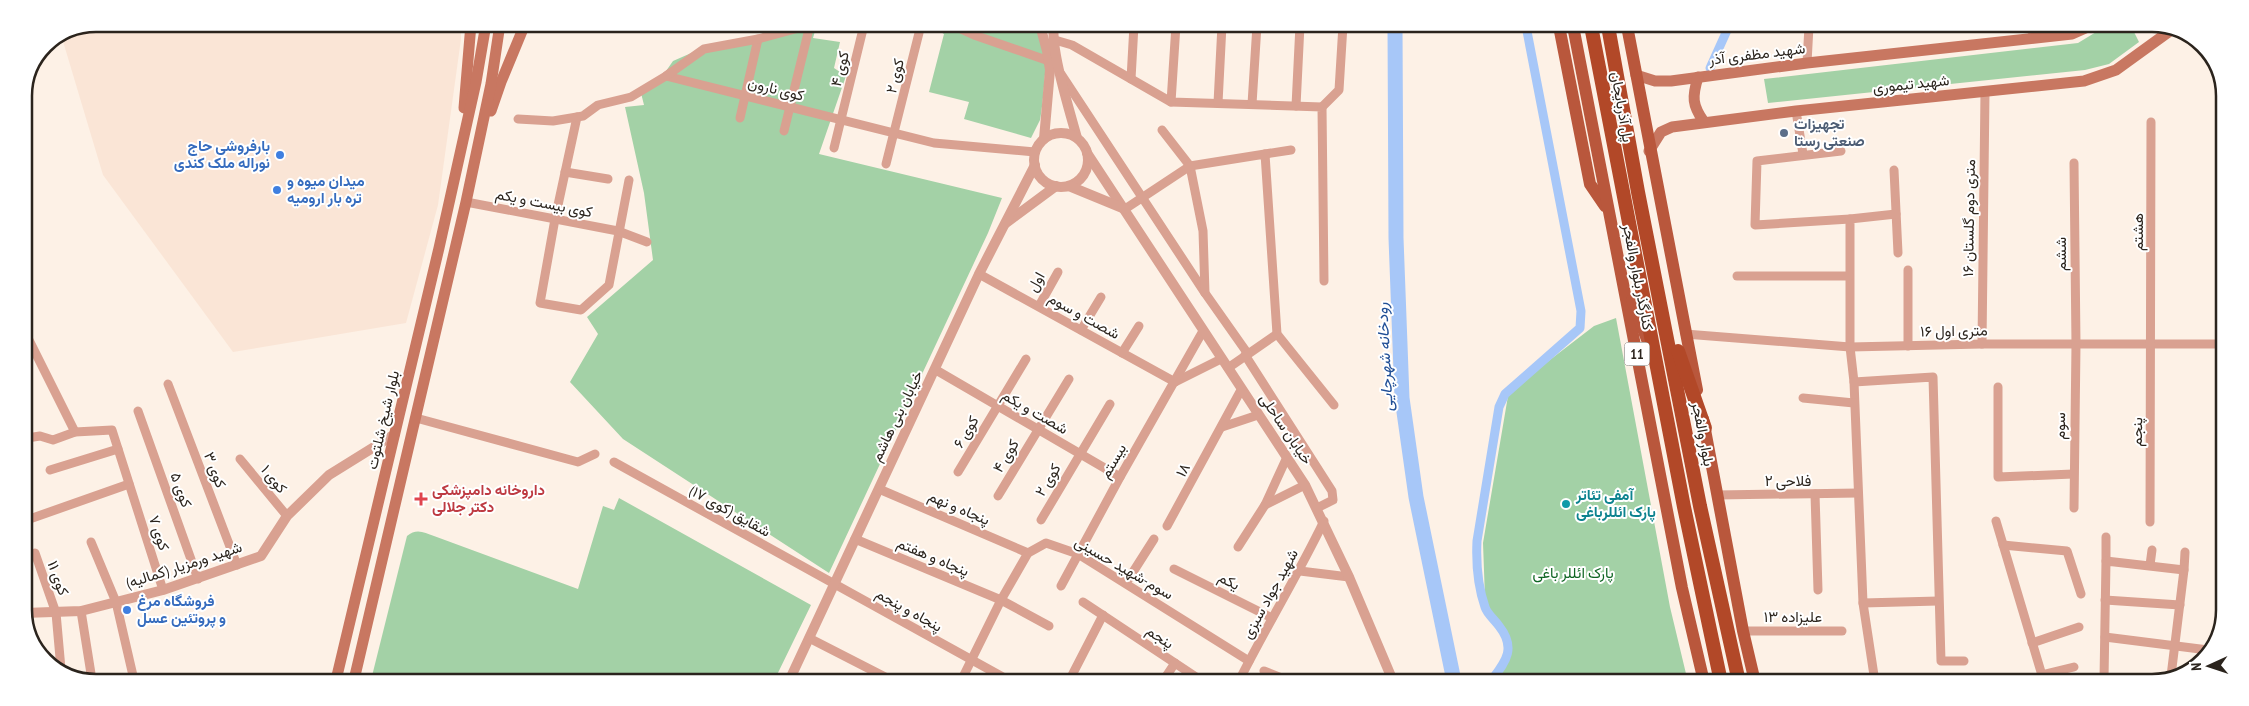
<svg xmlns="http://www.w3.org/2000/svg" width="2249" height="706" font-family="'PT Sans Narrow',Vazirmatn,sans-serif">
<style>
.commercial{fill:#fae5d6}
.green{fill:#a3d1a6}
.lines{fill:none;stroke-linecap:round;stroke-linejoin:round}
.canal{stroke:#a7c7f8;stroke-width:9}
.river{stroke:#a7c7f8;stroke-width:15}
.minor{stroke:#d9a191;stroke-width:9}
.tertiary{stroke:#d9a191;stroke-width:10}
.secondary{stroke:#c87761;stroke-width:11}
.primary{stroke:#b9573c;stroke-width:12}
.trunk{stroke:#b24828;stroke-width:14}
.service-dot{fill:#5c6f8a;stroke:#fff;stroke-width:2}
.shop-dot{fill:#3f7fe0;stroke:#fff;stroke-width:2}
.health-dot{fill:#e0444e;stroke:#fff;stroke-width:2}
.culture-dot{fill:#0f9aa8;stroke:#fff;stroke-width:2}
.labels{text-anchor:middle;stroke-width:4;stroke-linejoin:round;paint-order:stroke}
.shield{fill:#fff;stroke:#6b6661;stroke-width:1}
.shield-label{font-size:14px;font-weight:bold;fill:#2b241d}
.street-label{font-size:15px;fill:#2b241d;stroke:#fff}
.service-label{font-size:15px;font-weight:bold;fill:#4e5e75;stroke:#fff;text-anchor:start}
.shop-label{font-size:15px;font-weight:bold;fill:#366cbe;stroke:#fff;text-anchor:start}
.health-label{font-size:15px;font-weight:bold;fill:#be3a42;stroke:#fff;text-anchor:start}
.culture-label{font-size:15px;font-weight:bold;fill:#0d838f;stroke:#fff;text-anchor:start}
.park-label{font-size:15px;fill:#0e6522;stroke:#fff}
.water-label{font-size:16px;font-style:italic;fill:#214f96;stroke:#fff}
.rim{fill:none;stroke:#2b241d;stroke-width:2.5}
</style>
<rect width="100%" height="100%" fill="#fdf1e6"/>
<polygon class="commercial" points="97,24 461,24 461,39 438,205 406,323 233,352 103,175 62,38"/>
<g class="green">
<polygon points="780,25 829,25 815,31 813,38 840,42 834,68 846,76 819,154 1002,198 988,233 829,573 623,439 570,382 598,334 587,317 653,260 644,193 625,107 644,105 641,93 657,84 673,61 705,47 755,37"/>
<path d="M929 25H1046C1049 34 1043 109 1040 120 1037 126 1034 132 1031 138L964 119 969 102 929 92 944 34Z"/>
<polygon points="2106,26 2131,26 2139,42 2109,64 2085,70 1768,103 1764,79 2078,43"/>
<polygon points="1616,318 1670,607 1688,682 1501,681 1499,679 1512,651 1509,638 1491,613 1485,598 1483,543 1508,396 1542,366 1594,326"/>
<path d="M619 498 811 605 774 681 371 680 407 536C416 528 424 532 434 536L578 589 603 506 614 510Z"/>
</g>
<g class="lines">
<g class="canal">
<polyline points="1710,68 1729,26"/>
<path d="M1491 681C1505 662 1517 649 1499 626 1495 620 1487 614 1485 607 1478 587 1476 562 1477 541L1499 407 1505 394 1580 328 1581 311 1526 26"/>
</g>
<polyline class="river" points="1395,25 1396,238 1402,398 1416,497 1454,681"/>
<g class="minor">
<polyline points="952,25 974,35 1049,61"/>
<polyline points="2032,26 2033,38"/>
<polyline points="1055,40 1072,45 1171,102 1322,107 1324,281"/>
<polyline points="1807,63 1809,26"/>
<polyline points="1061,74 1205,293"/>
<polyline points="666,76 934,143 1035,152"/>
<polyline points="1131,79 1134,25"/>
<polyline points="1171,102 1176,25"/>
<polyline points="1218,103 1222,25"/>
<polyline points="1252,104 1257,25"/>
<polyline points="1296,106 1300,25"/>
<polyline points="1322,107 1339,90 1343,25"/>
<polyline points="1796,111 1803,154"/>
<polyline points="577,117 555,219 540,303 581,310 609,285 629,180"/>
<polyline points="740,118 758,39"/>
<polyline points="518,119 553,121 583,116 598,105 631,97 666,76 704,49 758,39 810,25"/>
<polyline points="1162,130 1190,166 1203,231 1205,293 1248,354"/>
<polyline points="784,131 810,25"/>
<polyline points="834,148 864,25"/>
<polyline points="1841,151 1757,161 1755,225 1850,219"/>
<polyline points="1265,154 1291,150"/>
<polyline points="886,164 921,25"/>
<polyline points="1894,170 1898,253"/>
<polyline points="565,172 608,179"/>
<polyline points="466,202 618,231 647,242"/>
<polyline points="1125,209 1190,166 1265,154 1277,334 1334,405"/>
<polyline points="1896,214 1850,219 1850,347 1854,382 1863,603 1938,601"/>
<polyline points="979,274 1175,382"/>
<polyline points="1737,276 1849,276"/>
<polyline points="1039,306 1058,272"/>
<polyline points="24,330 75,432"/>
<polyline points="1081,330 1101,297"/>
<polyline points="1685,334 1850,347 1982,344 2224,344"/>
<polyline points="1982,344 1985,92"/>
<polyline points="1908,346 1908,270"/>
<polyline points="1122,353 1139,326"/>
<polyline points="1245,355 1332,491 1333,500 1317,508"/>
<polyline points="1228,368 1277,334"/>
<polyline points="936,370 1120,477"/>
<polyline points="1175,382 1221,359"/>
<polyline points="1854,382 1933,377 1941,661 1964,661"/>
<polyline points="168,384 237,565"/>
<polyline points="1998,387 1998,477 2073,474"/>
<polyline points="1803,398 1854,403"/>
<polyline points="138,411 198,579"/>
<polyline points="416,418 578,462 595,454"/>
<polyline points="1222,427 1258,415"/>
<polyline points="24,441 27,438 40,436 53,440 75,432 112,430 163,590"/>
<polyline points="240,459 287,516"/>
<polyline points="614,462 1010,681"/>
<polyline points="50,470 118,449"/>
<polyline points="958,472 1026,359"/>
<polyline points="879,489 1028,553"/>
<polyline points="1815,494 1818,590"/>
<polyline points="1717,495 1858,493"/>
<polyline points="998,496 1069,379"/>
<polyline points="1265,505 1305,485"/>
<polyline points="2074,508 2076,344 2074,163"/>
<polyline points="1041,520 1110,404"/>
<polyline points="24,521 129,484"/>
<polyline points="1996,521 2044,682"/>
<polyline points="2150,522 2151,122"/>
<polyline points="1167,526 1241,390"/>
<polyline points="2106,537 2106,561"/>
<polyline points="855,539 1001,600 1049,626"/>
<polyline points="91,542 116,602 134,680"/>
<polyline points="2003,545 2067,551 2081,594"/>
<polyline points="1238,547 1265,505 1287,457"/>
<polyline points="35,553 56,613 61,669"/>
<polyline points="2150,565 2152,550"/>
<polyline points="1174,569 1272,618"/>
<polyline points="2184,570 2185,552"/>
<polyline points="1300,571 1349,577"/>
<polyline points="1126,583 1154,539"/>
<polyline points="1061,586 1120,477 1203,331"/>
<polyline points="2105,600 2180,605"/>
<polyline points="1083,602 1202,681"/>
<polyline points="1863,603 1875,682"/>
<polyline points="81,611 92,680"/>
<polyline points="1743,631 1842,631"/>
<polyline points="2105,637 2208,650"/>
<polyline points="809,638 893,681"/>
<polyline points="2032,643 2079,627"/>
<polyline points="1264,671 1289,681"/>
<polyline points="2041,675 2074,667"/>
<polyline points="961,681 1001,600 1028,553 1046,543 1078,554 1249,661"/>
<polyline points="1069,681 1103,615"/>
<polyline points="1163,681 1175,663"/>
<path d="M1239 681C1266 627 1298 575 1324 521"/>
<polyline points="2146,682 2104,679 2106,561 2184,570 2171,676"/>
</g>
<g class="tertiary">
<polyline points="1040,25 1047,51 1050,70 1044,139"/>
<path d="M1054 25C1050 49 1070 112 1077 138"/>
<circle cx="1061" cy="160" r="27"/>
<polyline points="1087,153 1305,485 1349,577 1393,681"/>
<polyline points="1069,186 1125,209"/>
<polyline points="1006,223 1056,186"/>
<polyline points="24,613 81,611 163,590 261,556 287,516 329,475 395,434"/>
<polyline points="789,681 979,274 1035,165"/>
</g>
<g class="secondary">
<polyline points="1636,75 1655,81 1671,81 1807,63 2072,34 2090,26"/>
<path d="M1698 77C1692 97 1692 105 1704 122"/>
<polyline points="464,108 471,24"/>
<polyline points="491,111 501,82 525,24"/>
<polyline points="1649,151 1661,132 1672,127 1796,111 2084,81 2116,70 2174,28"/>
<polyline points="336,680 439,248 476,82 486,24"/>
<polyline points="354,680 466,202 491,84 500,24"/>
</g>
<g class="primary">
<polyline points="1559,26 1590,184 1605,206"/>
<polyline points="1573,26 1682,588 1704,682"/>
<polyline points="1627,26 1697,390"/>
<polyline points="1632,300 1648,342"/>
<polyline points="1703,419 1743,631 1755,682"/>
</g>
<g class="trunk">
<polyline points="1591,26 1684,507 1721,682"/>
<polyline points="1608,26 1638,192 1700,506 1739,682"/>
<polyline points="1678,351 1705,428"/>
</g>
</g>
<circle class="service-dot" cx="1784" cy="133" r="5"/>
<g class="shop-dot">
<circle cx="280" cy="155" r="5"/>
<circle cx="277" cy="190" r="5"/>
<circle cx="127" cy="610" r="5"/>
</g>
<path class="health-dot" d="M418.5 491.5h5v5h5v5h-5v5h-5v-5h-5v-5h5z"/>
<circle class="culture-dot" cx="1566" cy="504" r="5"/>
<g class="labels">
<rect class="shield" x="1624.5" y="342.5" width="25" height="23" rx="4"/>
<g class="shield-label">
<text x="1637" y="359">11</text>
</g>
<g class="street-label">
<text transform="translate(1757 54) rotate(-7)" y="5">شهید مظفری آذر</text>
<text transform="translate(840 69) rotate(-76)" y="5">کوی ۴</text>
<text transform="translate(895 76) rotate(-76)" y="5">کوی ۲</text>
<text transform="translate(1911 84) rotate(-6)" y="5">شهید تیموری</text>
<text transform="translate(776 89) rotate(14)" y="5">کوی نارون</text>
<text transform="translate(1622 107) rotate(80)" y="5">پل آذربایجان</text>
<text transform="translate(544 203) rotate(11)" y="5">کوی بیست و یکم</text>
<text transform="translate(1969 218) rotate(-89)" y="5">۱۶ متری دوم گلستان</text>
<text transform="translate(2138 232) rotate(-90)" y="5">هشتم</text>
<text transform="translate(2061 254) rotate(-90)" y="5">ششم</text>
<text transform="translate(1638 277) rotate(79)" y="5">کنارگذر بلوار والفجر</text>
<text transform="translate(1036 282) rotate(-61)" y="5">اول</text>
<text transform="translate(1084 316) rotate(29)" y="5">شصت و سوم</text>
<text transform="translate(1954 331) rotate(-1)" y="5">۱۶ متری اول</text>
<text transform="translate(1035 412) rotate(30)" y="5">شصت و یکم</text>
<text transform="translate(897 416) rotate(-64)" y="5">خیابان بنی هاشم</text>
<text transform="translate(383 420) rotate(-77)" y="5">بلوار شیخ شلتوت</text>
<text transform="translate(2060 426) rotate(-89)" y="5">سوم</text>
<text transform="translate(1286 429) rotate(56)" y="5">خیابان ساحلی</text>
<text transform="translate(966 432) rotate(-59)" y="5">کوی ۶</text>
<text transform="translate(2137 432) rotate(-89)" y="5">پنجم</text>
<text transform="translate(1703 434) rotate(79)" y="5">بلوار والفجر</text>
<text transform="translate(1006 456) rotate(-59)" y="5">کوی ۴</text>
<text transform="translate(1113 461) rotate(-60)" y="5">بیستم</text>
<text transform="translate(215 470) rotate(69)" y="5">کوی ۳</text>
<text transform="translate(1183 470) rotate(-61)" y="5">۱۸</text>
<text transform="translate(274 479) rotate(51)" y="5">کوی ۱</text>
<text transform="translate(1048 480) rotate(-59)" y="5">کوی ۲</text>
<text x="1788" y="486">فلاحی ۲</text>
<text transform="translate(181 490) rotate(70)" y="5">کوی ۵</text>
<text transform="translate(959 508) rotate(23)" y="5">پنجاه و نهم</text>
<text transform="translate(730 511) rotate(29)" y="5">شقایق (کوی ۱۷)</text>
<text transform="translate(159 533) rotate(72)" y="5">کوی ۷</text>
<text transform="translate(933 557) rotate(23)" y="5">پنجاه و هفتم</text>
<text transform="translate(184 565) rotate(-18)" y="5">شهید ورمزیار (کمالیه)</text>
<text transform="translate(1124 568) rotate(30)" y="5">سوم-شهید حسینی</text>
<text transform="translate(58 578) rotate(70)" y="5">کوی ۱۱</text>
<text transform="translate(1229 581) rotate(27)" y="5">یکم</text>
<text transform="translate(1270 594) rotate(-61)" y="5">شهید جواد سبزی</text>
<text transform="translate(909 610) rotate(29)" y="5">پنجاه و پنجم</text>
<text x="1793" y="622">۱۳ علیزاده</text>
<text transform="translate(1160 637) rotate(34)" y="5">پنجم</text>
</g>
<g class="service-label">
<text x="1794" y="129">تجهیزات<tspan x="1794" dy="17">صنعتی رستا</tspan></text>
</g>
<g class="shop-label">
<text x="270" y="151" text-anchor="end">بارفروشی حاج<tspan x="270" dy="17">نوراله ملک کندی</tspan></text>
<text x="287" y="186">میدان میوه و<tspan x="287" dy="17">تره بار ارومیه</tspan></text>
<text x="137" y="606">فروشگاه مرغ<tspan x="137" dy="17">و پروتئین عسل</tspan></text>
</g>
<g class="health-label">
<text x="432" y="495">داروخانه دامپزشکی<tspan x="432" dy="17">دکتر جلالی</tspan></text>
</g>
<g class="culture-label">
<text x="1576" y="500">آمفی تئاتر<tspan x="1576" dy="17">پارک ائللرباغی</tspan></text>
</g>
<g class="park-label">
<text x="1573" y="578">پارک ائللر باغی</text>
</g>
<g class="water-label">
<text transform="translate(1384 357) rotate(-93)" y="6">رودخانه شهرچایی</text>
</g>
</g>
<path d="M0 0H2249V706H0ZM96 32H2152A64 64 0 0 1 2216 96V610A64 64 0 0 1 2152 674H96A64 64 0 0 1 32 610V96A64 64 0 0 1 96 32Z" fill="#fff" fill-rule="evenodd"/>
<path class="rim" d="M96 32H2152A64 64 0 0 1 2216 96V610A64 64 0 0 1 2152 674H96A64 64 0 0 1 32 610V96A64 64 0 0 1 96 32Z"/>
<g transform="translate(2209 666) rotate(267)" stroke="#ffffff" stroke-width="4" paint-order="stroke">
<path d="M0-4L9 19L0 12L-9 19Z" fill="#2b241d"/>
<text y="-8" font-size="14" font-weight="bold" text-anchor="middle" fill="#2b241d">N</text>
</g>
</svg>
